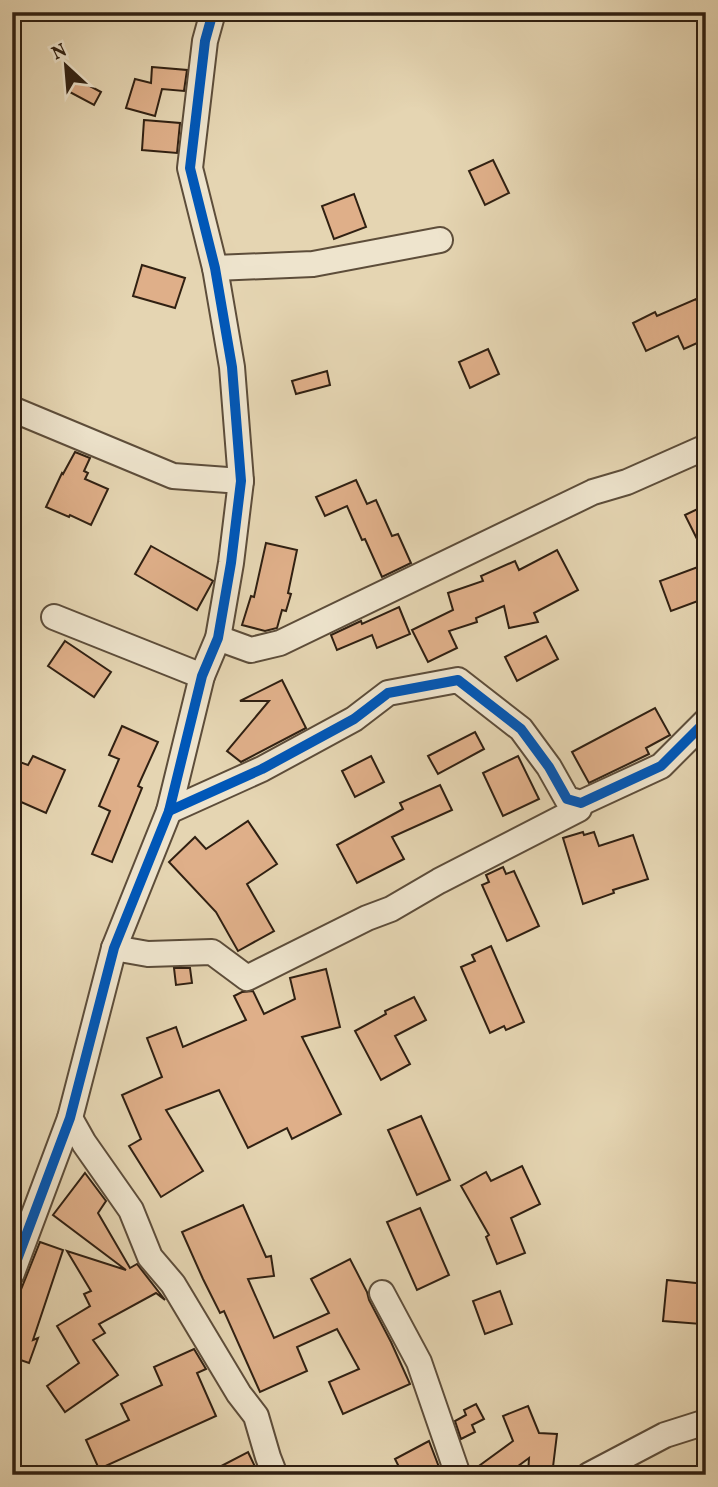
<svg xmlns="http://www.w3.org/2000/svg" width="718" height="1487" font-family="Vollkorn,serif">
<style>
.building{fill:#dfaf89;stroke:#302012;stroke-width:2}
.lines{fill:none;stroke-linecap:round;stroke-linejoin:round}
.minor-casing{stroke:#5d4d3a;stroke-width:28}
.minor{stroke:#eee4cd;stroke-width:24}
.cycleway-casing{stroke:#eee4cd;stroke-width:15}
.cycleway{stroke:#0057b8;stroke-width:10}
</style>
<rect width="100%" height="100%" fill="#e5d5b2"/>
<filter id="stains"><feTurbulence type="fractalNoise" baseFrequency=".00286" numOctaves="4"/><feColorMatrix values="0 0 0 0 .2 0 0 0 0 .09 0 0 0 0 .02 0 0 0 .5 -.17"/></filter>
<radialGradient id="worn" r=".72"><stop offset=".6" stop-color="#630" stop-opacity="0"/><stop offset="1" stop-color="#630" stop-opacity=".3"/></radialGradient>
<g class="building">
<polygon points="152,67 187,70 184,91 162,89 155,116 126,108 135,79 151,83"/>
<polygon points="73,77 101,92 94,105 66,90"/>
<polygon points="144,120 180,123 177,153 142,150"/>
<polygon points="493,160 509,193 485,205 469,171"/>
<polygon points="354,194 366,227 334,239 322,206"/>
<polygon points="142,265 185,278 175,308 133,296"/>
<polygon points="696,299 706,321 706,339 684,349 678,336 646,351 633,323 655,312 657,316"/>
<polygon points="488,349 499,374 470,388 459,362"/>
<polygon points="327,371 330,385 296,394 292,381"/>
<polygon points="75,452 90,458 84,471 88,473 85,479 108,489 91,525 70,515 69,517 46,507 62,473 63,474"/>
<polygon points="356,480 367,504 376,500 392,536 398,534 411,563 382,577 365,539 362,540 347,506 325,516 316,497"/>
<polygon points="706,505 706,557 685,515"/>
<polygon points="266,543 297,550 288,593 291,594 286,611 282,610 277,628 265,631 242,625 251,596 254,597"/>
<polygon points="151,546 213,581 197,610 135,574"/>
<polygon points="557,550 578,590 534,613 538,622 509,628 504,606 476,618 477,622 449,631 457,648 428,662 412,630 453,610 448,593 483,581 481,576 515,561 519,570"/>
<polygon points="706,564 706,598 671,611 660,581"/>
<polygon points="399,607 410,634 377,648 372,635 337,650 331,635 361,621 362,624"/>
<polygon points="546,636 558,659 517,681 505,657"/>
<polygon points="65,641 111,672 94,697 48,666"/>
<polygon points="282,680 306,728 241,762 227,751 269,701 240,701"/>
<polygon points="655,708 670,735 646,748 649,754 589,783 572,752"/>
<polygon points="122,726 158,742 138,786 142,788 112,862 92,854 110,811 99,806 119,759 109,755"/>
<polygon points="475,732 484,749 438,774 428,756"/>
<polygon points="33,756 65,770 46,813 12,798 12,772 17,761 28,765"/>
<polygon points="371,756 384,782 355,797 342,771"/>
<polygon points="518,756 539,799 503,816 483,773"/>
<polygon points="440,785 452,810 392,837 404,859 357,883 337,845 403,809 400,803"/>
<polygon points="248,821 277,864 247,884 274,931 238,951 216,912 169,862 195,837 206,849"/>
<polygon points="583,832 584,835 594,832 599,846 633,835 648,879 613,890 614,893 583,904 563,838"/>
<polygon points="503,867 506,874 514,871 539,926 507,941 482,885 489,882 486,875"/>
<polygon points="491,946 524,1022 506,1030 504,1026 490,1033 461,967 475,961 472,955"/>
<polygon points="174,968 190,968 192,983 176,985"/>
<polygon points="326,969 340,1027 302,1037 341,1114 292,1139 287,1128 248,1148 219,1090 166,1110 203,1171 161,1197 129,1146 141,1139 122,1095 162,1077 147,1038 176,1027 183,1047 246,1020 234,996 242,992 253,991 264,1014 295,999 290,978"/>
<polygon points="414,997 426,1020 395,1036 410,1064 381,1080 355,1031 386,1014 385,1011"/>
<polygon points="421,1116 450,1180 417,1195 388,1130"/>
<polygon points="522,1166 540,1204 511,1218 525,1253 497,1264 486,1237 489,1235 461,1186 486,1172 491,1181"/>
<polygon points="85,1173 106,1201 98,1213 130,1268 137,1264 165,1300 156,1293 99,1324 105,1333 93,1340 118,1375 65,1412 47,1386 79,1363 57,1326 90,1306 84,1294 91,1291 67,1251 126,1270 53,1215"/>
<polygon points="243,1205 266,1257 271,1256 274,1276 248,1279 274,1338 329,1313 311,1279 350,1259 367,1292 369,1300 391,1342 410,1384 343,1414 329,1382 359,1369 337,1329 297,1347 307,1371 260,1392 224,1311 220,1313 203,1279 182,1232"/>
<polygon points="420,1208 449,1275 417,1290 387,1222"/>
<polygon points="40,1242 63,1250 33,1340 38,1338 29,1363 12,1357 12,1312"/>
<polygon points="667,1280 705,1284 701,1324 663,1321"/>
<polygon points="500,1291 512,1324 485,1334 473,1301"/>
<polygon points="194,1349 206,1369 197,1373 216,1416 99,1469 86,1440 129,1420 121,1404 162,1385 154,1367"/>
<polygon points="476,1404 484,1419 472,1425 475,1432 461,1439 455,1421 466,1415 464,1410"/>
<polygon points="528,1406 539,1433 557,1434 552,1475 528,1475 529,1458 506,1475 472,1475 472,1471 513,1441 503,1416"/>
<polygon points="429,1441 442,1475 403,1475 395,1459"/>
<polygon points="248,1452 259,1475 204,1475"/>
</g>
<g class="lines">
<g class="minor-casing">
<g id="minor">
<polyline points="215,268 313,264 440,240"/>
<polyline points="12,409 173,476 241,481"/>
<polyline points="54,617 202,676"/>
<polyline points="218,638 251,650 280,643 593,492 627,482 706,447"/>
<polyline points="169,811 262,769 354,719 388,693 458,680 521,729 549,767 567,799 581,803 661,766 706,721"/>
<polyline points="114,948 148,954 212,952 247,978 367,918 391,909 439,881 579,809 581,803"/>
<polyline points="70,1118 84,1143 131,1210 150,1257 173,1284 239,1394 256,1416 268,1457 275,1475"/>
<polyline points="12,1273 70,1118 114,948 169,811 202,676 218,638 231,563 241,481 232,367 215,268 190,168 205,41 213,12"/>
<polyline points="382,1293 419,1362 458,1475"/>
<polyline points="589,1475 665,1435 706,1422"/>
</g>
</g>
<use href="#minor" class="minor"/>
<g class="cycleway-casing">
<g id="cycleway">
<polyline points="169,811 262,769 354,719 388,693 458,680 521,729 549,767 567,799 581,803 661,766 706,721"/>
<polyline points="12,1273 70,1118 114,948 169,811 202,676 218,638 231,563 241,481 232,367 215,268 190,168 205,41 213,12"/>
</g>
</g>
<use href="#cycleway" class="cycleway"/>
</g>
<rect width="718" height="1487" fill="none" stroke="#e5d5b2" stroke-width="42"/>
<rect x="14" y="14" width="690" height="1459" fill="none" stroke="#302012" stroke-width="3.5"/>
<rect x="21" y="21" width="676" height="1445" fill="none" stroke="#302012" stroke-width="2"/>
<g transform="translate(66 66) rotate(334)" stroke="#eee4cd" stroke-width="5" paint-order="stroke">
<path d="M0-5L12 26L0 18L-12 26Z" fill="#302012"/>
<text y="-10" font-size="19" font-weight="bold" text-anchor="middle" fill="#302012">N</text>
</g>
<rect width="100%" height="100%" filter="url(#stains)"/>
<rect width="100%" height="100%" fill="url(#worn)"/>
</svg>
